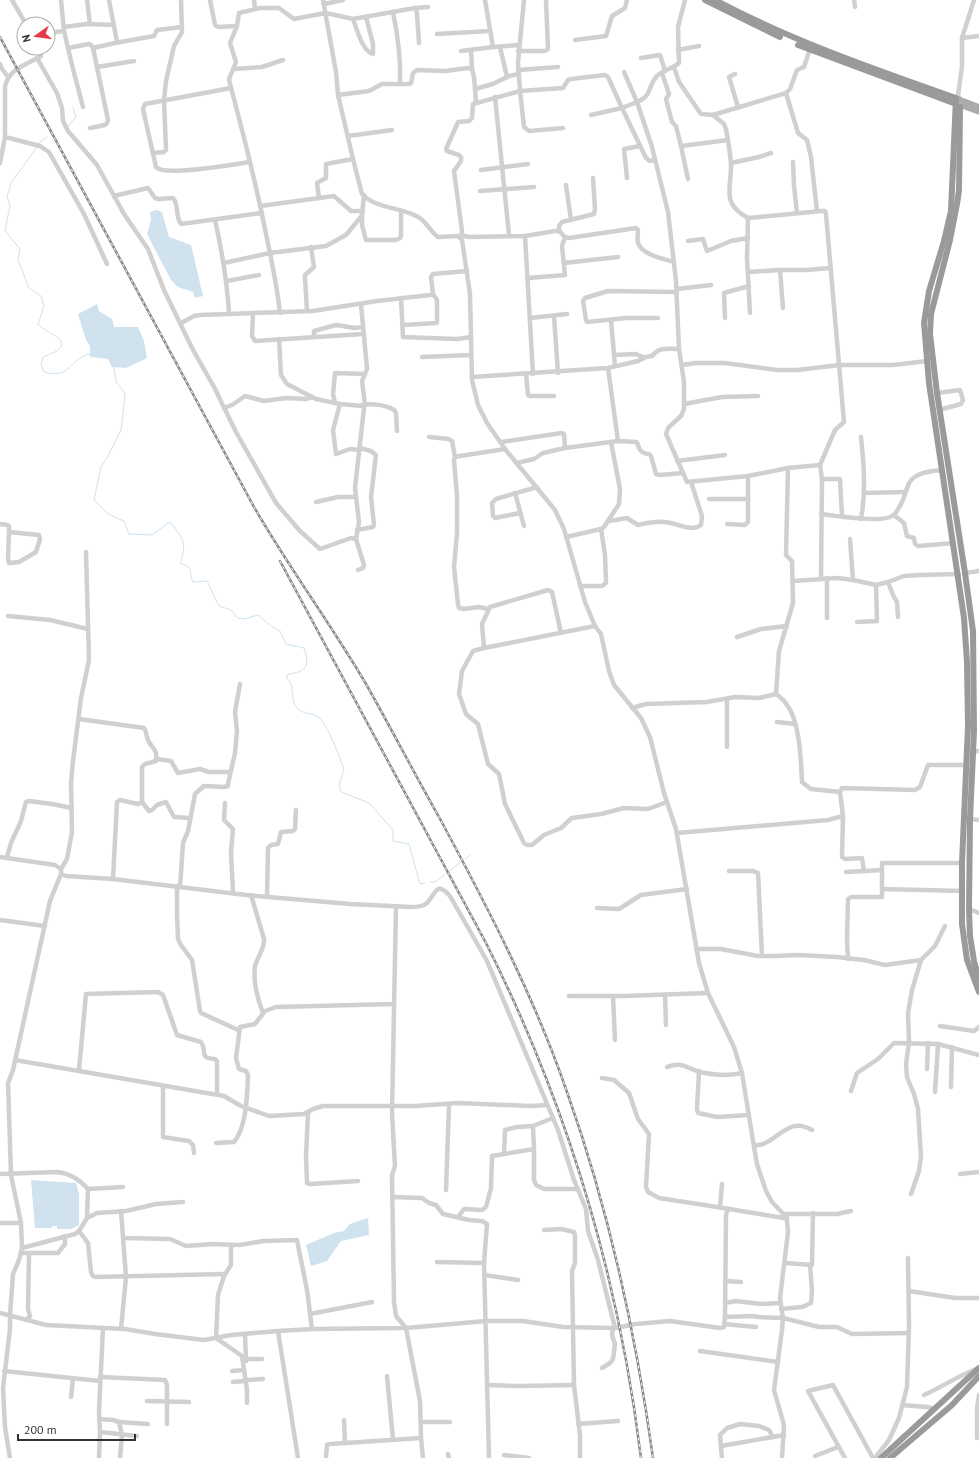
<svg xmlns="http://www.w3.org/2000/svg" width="979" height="1458" font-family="'PT Sans',sans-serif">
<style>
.water{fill:#cfe2ee}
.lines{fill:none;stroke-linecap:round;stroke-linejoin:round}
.stream{stroke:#cfe2ee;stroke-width:1}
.minor{stroke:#d0d0d0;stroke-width:4.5}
.major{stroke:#ababab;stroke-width:5.5}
.highway{stroke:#9a9a9a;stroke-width:6}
.rail-casing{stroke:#888;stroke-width:2.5}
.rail{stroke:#fff;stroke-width:1;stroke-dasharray:3;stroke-linecap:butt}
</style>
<rect width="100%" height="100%" fill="#fff"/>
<g class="water">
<polygon points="157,210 162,212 169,237 191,245 203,296 195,298 193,292 178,287 171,280 147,234 151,220 150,212"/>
<polygon points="97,304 99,311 112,319 114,327 138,327 144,341 147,358 126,368 112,367 108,359 90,357 90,346 86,340 78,314"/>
<polygon points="31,1180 76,1183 79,1194 79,1225 71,1229 57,1229 57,1226 52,1226 52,1228 35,1228"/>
<polygon points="368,1218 369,1235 341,1241 327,1261 311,1266 306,1245 334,1233 344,1231 350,1224"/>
</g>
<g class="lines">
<g class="stream">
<polyline points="68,126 76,117 73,108"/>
<polyline points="39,144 40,142 47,137"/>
<path d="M37 147 11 183 7 197 10 205 5 231 20 249 18 260 29 288 41 296 44 306 38 325 60 339 62 345C58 353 51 353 43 357L41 365 44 372C72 380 69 357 90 354"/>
<path d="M114 366 116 382 124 392 125 397 121 430 108 456 101 467 94 500C98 503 100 506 103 509 109 515 116 518 124 521L129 534 152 535 168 523H171C184 539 187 544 180 563 197 570 187 570 193 582L207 581 219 606 231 610 238 618 244 619 258 615 271 626 280 631 286 644 304 648 307 658 306 666 301 671 287 675V678C296 687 289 701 298 709 303 714 313 713 318 717 327 723 340 758 344 769L339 785 341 792 369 803 393 830V841L409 844 420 884 425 883"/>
<polyline points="430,882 435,882 470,855"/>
</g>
<g class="minor">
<polyline points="12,0 26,24"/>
<polyline points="61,0 64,31 72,65 83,107"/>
<polyline points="87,0 90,24"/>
<polyline points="210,0 215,25 218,27 237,26"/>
<polyline points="254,0 255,9"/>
<path d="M323 0 336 72 338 95 353 159 362 194C376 209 401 207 418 217 426 221 430 231 438 237L458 236 462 240 470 294 472 380 478 405 487 423 505 449 555 510 564 529 585 602 595 626 601 634 609 671 614 685 641 718 650 737 664 793 676 829 699 963 708 993 734 1047 742 1073 753 1141 757 1164 766 1191 772 1202 787 1218"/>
<polyline points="485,0 493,47 519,45"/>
<path d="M685 0 678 27 679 63C672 69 662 70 656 77 647 88 653 95 637 102L652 147 668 212 676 281 679 349 684 382V409L681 416 668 428 666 434 687 482 748 476 788 468"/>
<polyline points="854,0 855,7"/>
<polyline points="324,4 343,0"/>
<polyline points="415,8 428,7"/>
<path d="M393 12C398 36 401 59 400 84"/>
<path d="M353 19C357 29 362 51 373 54V44L366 17"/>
<polyline points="64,27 87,24 114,25"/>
<polyline points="48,33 64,31"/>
<polyline points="437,34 490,31"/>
<polyline points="962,38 979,36"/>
<polyline points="575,40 606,36 612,16 625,8 627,0"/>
<polyline points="115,43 154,36 157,30 182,27"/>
<polyline points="500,47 507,77"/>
<polyline points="68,48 89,44 91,45 93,48 108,120 107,123 105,125 90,128"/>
<polyline points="93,48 115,43 117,42 109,0"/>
<polyline points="471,50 472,69"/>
<polyline points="678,50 699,46"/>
<polyline points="461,51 493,47"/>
<polyline points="518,51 545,51 548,49 546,0"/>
<polyline points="37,58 57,93 62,108 63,121 68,131 97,165 124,214 148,249 164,290 192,348 214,387 236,432 276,503 300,531 320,549 351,538 356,539 364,565 363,568 358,570"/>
<polyline points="641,58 660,55 665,71"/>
<polyline points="0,64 2,69 8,77"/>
<polyline points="97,67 134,61"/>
<polyline points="674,67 679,82 701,114 713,115 786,93 790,89 797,70 804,67 810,49"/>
<polyline points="234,69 262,67 283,60"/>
<polyline points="518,70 558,67"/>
<polyline points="662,73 669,94 666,99 672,122 676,126 681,146"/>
<polyline points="735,74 729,77 738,107"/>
<path d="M231 88 145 104 143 109 156 167C164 177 235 164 250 162"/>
<polyline points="475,89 493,84 509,76 519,74"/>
<polyline points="786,93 798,133 807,140 811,157 817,211"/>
<polyline points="338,95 369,91 382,84 409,84 411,83 413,73 417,70 445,71 468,68 472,69 474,77 476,102"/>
<polyline points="495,97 509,235"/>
<polyline points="960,99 958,95 962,67 962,38 974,0"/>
<polyline points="591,115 622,108 646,158 650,161 655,160"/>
<path d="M713 115 724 124 726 129C728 140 730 152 731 163 732 188 720 203 748 218L821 211H825L826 214 844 422 835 430 820 465 788 468 786 555 792 561 793 603 779 651 776 694"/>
<polyline points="563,128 529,131 524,127 520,91 563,88 568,80 571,79 605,75 608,77 622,108 637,102 624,72"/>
<polyline points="348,136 392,130"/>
<polyline points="5,137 40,146 49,152 84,214 107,264"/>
<polyline points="153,153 164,152 166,150 164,100 166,81 174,46 182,32 181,0"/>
<polyline points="793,162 794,186 797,213"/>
<path d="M0 163 5 137V87C8 69 26 65 41 56V53L39 48"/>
<polyline points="731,163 759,157 771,153"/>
<polyline points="481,170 528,164"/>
<polyline points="627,178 624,149 640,146"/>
<polyline points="688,179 681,146 728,140"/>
<polyline points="566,185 571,220"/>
<polyline points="480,191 534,187"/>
<path d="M114 196 148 188 155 198 158 199 173 198C179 204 175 216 181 224L262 213"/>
<polyline points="319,198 317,183 326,178 326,164 353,159"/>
<polyline points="260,206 334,196 351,211 363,211"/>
<polyline points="362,216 362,225 366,240 396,240 400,238 401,236 401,211"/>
<polyline points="748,218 747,258 750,313"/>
<path d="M215 220C222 251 227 281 229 313"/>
<polyline points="559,231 559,226 562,222 594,214 595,209 593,178"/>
<path d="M461 235 469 237 525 236 555 231H559L565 237 569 238 636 228 638 230C638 234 637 240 638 243 642 255 664 259 674 262"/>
<polyline points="525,236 533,374"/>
<polyline points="461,238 462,231 454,171 461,161 461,157 459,155 447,151 446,149 458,122 469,121 472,118 473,104 520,91 518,62 524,0"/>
<polyline points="688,241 703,239 707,251 731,241 748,238"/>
<polyline points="224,263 270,253 326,246 346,235 360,218 362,215 364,195"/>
<polyline points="564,263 618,257"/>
<polyline points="780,270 783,308"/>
<polyline points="748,272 780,270 806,270 831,268"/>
<polyline points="528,278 565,275 562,246 565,237"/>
<polyline points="227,281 259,275"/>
<polyline points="677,289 711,285"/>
<polyline points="401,298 403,337 457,339 471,337"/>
<polyline points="361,304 367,369 362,381 365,405"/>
<polyline points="307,311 305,278 305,275 314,267 311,247"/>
<polyline points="253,313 252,336 255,341 363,334"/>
<path d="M280 313C277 285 271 257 265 229 255 180 243 132 230 84L229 79 236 62 230 43 237 26 239 13 260 8H279L294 19 326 13 353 19 415 8 417 13 419 43"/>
<polyline points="554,316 558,373"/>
<polyline points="530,318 567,314"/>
<polyline points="658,318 626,318 587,322 586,320 583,301 585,298 608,291 677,292"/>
<polyline points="725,318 724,293 749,286"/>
<polyline points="611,320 615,366"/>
<polyline points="181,323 194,316 200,315 313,311 377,301 430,295 433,294 431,277 433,274 467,271"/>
<polyline points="403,325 437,323 437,300 433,294"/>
<polyline points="314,337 314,331 336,325 355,328 363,327"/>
<polyline points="279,339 281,375 287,384 316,399 340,404 362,406 364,408 355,488 359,522 356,539"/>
<polyline points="614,355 636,354 643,357"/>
<polyline points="422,357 471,355"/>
<polyline points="682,365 696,363 725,363 777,370 797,370 840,365 893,365 927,361"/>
<polyline points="608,368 618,441"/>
<polyline points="526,374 528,395 530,396 554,396"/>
<path d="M472 377 608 368 638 361 646 357 652 356C660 346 668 349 679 349"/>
<polyline points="937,393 960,390 963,400 961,404 939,410"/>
<polyline points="335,403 333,394 335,373 365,374"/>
<polyline points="340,404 333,430 336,454 350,449 360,450"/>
<polyline points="684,404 722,397 758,396"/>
<path d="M362 405C372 403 386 405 394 410L396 413 397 431"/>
<polyline points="224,408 232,405 245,396 264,401 286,398 306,399 312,397"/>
<polyline points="429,437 449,439 452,441 455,457"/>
<path d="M861 437C864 465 866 491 861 519"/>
<polyline points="501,442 562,433 564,434 565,448"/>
<polyline points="677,461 725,455"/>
<path d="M517 463 534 459 543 453 565 448 618 441 637 442C639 449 640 453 649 454L651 456 656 474 659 475 683 473"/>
<polyline points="820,465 822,479 821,579"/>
<polyline points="822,479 840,479 842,516"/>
<polyline points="515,493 524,526"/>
<polyline points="864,493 906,492"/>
<polyline points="709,499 748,499"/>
<polyline points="316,502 338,497 356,497"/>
<polyline points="520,513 495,518 493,516 492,503 496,499 537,487"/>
<path d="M821 514C835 516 883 523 892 516 895 515 897 511 898 509 904 501 905 492 909 483 915 472 932 471 942 470"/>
<polyline points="894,515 904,523 907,536 914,538 915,544 918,546 954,543"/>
<path d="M609 521 627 518 638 525C647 523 655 521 664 522 676 522 690 533 701 525L702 516 691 482"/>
<polyline points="0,524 7,525 9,526 9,532 8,559 9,563 19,562 36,552 40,539 39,535 9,532"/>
<polyline points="727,524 745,525 748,522 748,476"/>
<polyline points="357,530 373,527 374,525 371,497 376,455 371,451 360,448"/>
<polyline points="566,537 601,529 604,527 619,504 620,489 611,442"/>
<polyline points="850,539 853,580"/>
<polyline points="965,573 979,571"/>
<polyline points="827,578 827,618"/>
<polyline points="793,581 838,578 853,580 876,585 888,582 904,576 919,575 959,574"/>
<polyline points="888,582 893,595 897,602 898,617"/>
<polyline points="580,586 602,586 606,583 605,555 601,529"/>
<polyline points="488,609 479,607 464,609 459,608 458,604 454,567 457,534 457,496 454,460 455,457 460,456 505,449"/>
<polyline points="8,616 50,620 88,629"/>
<polyline points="857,622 877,621 876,585"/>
<polyline points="595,626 484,648 473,651 462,671 459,694 466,714 478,724 488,764 499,774 505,804 524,843 527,845 532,845 544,835 561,828 572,818 601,814 624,808 648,809 667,802"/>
<polyline points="737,637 761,629 787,626"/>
<polyline points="484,648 482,624 490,607 548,590 552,592 561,633"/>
<path d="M632 708 646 704 707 702 735 697 759 698 776 694C780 697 785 701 787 705 800 722 801 761 802 782L811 789 840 792"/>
<path d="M79 719 144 728C147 732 146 736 148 740 152 749 158 749 156 761L145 764 142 767V802L138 804 120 800 117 802 113 879"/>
<polyline points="777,722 795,724"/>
<polyline points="727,747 727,699"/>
<polyline points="972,752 979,751"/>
<polyline points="157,759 171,761 178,773 200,769 209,772 230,772"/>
<polyline points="142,802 149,811 152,810 157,805 166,802 174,817 190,818"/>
<polyline points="225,803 224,820 233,829 231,852 233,893"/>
<polyline points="970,819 979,820"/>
<polyline points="677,833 828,820 843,816"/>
<path d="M0 857 55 865 61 869V874L66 876 113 879 246 895 350 904 411 907C416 907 423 907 427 903 436 894 436 880 450 896L487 961 558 1130 574 1180 586 1209 588 1231 598 1260 615 1328"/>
<polyline points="7,857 11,843 21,821 26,802 29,801 52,804 72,808"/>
<polyline points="61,869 67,859 72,832 71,783 73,761 81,698 89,660 86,552"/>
<polyline points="729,871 753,871 758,873 762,956"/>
<polyline points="864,871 862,858 845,859 842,857 843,816 840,792 842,788 915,790 920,787 928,765 967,765"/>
<polyline points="846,872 882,870"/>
<polyline points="177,886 177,915 178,939 181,945 192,960 200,1011 201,1013 238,1030"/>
<polyline points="180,887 183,843 188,831 195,794 204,786 225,787 228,786 228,784 235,753 237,731 235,712 240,684"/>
<polyline points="882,889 963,891"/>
<path d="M251 895 264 939C265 949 257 957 255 966 253 981 258 1000 263 1013"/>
<polyline points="267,897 268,848 271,845 278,844 281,832 293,831 295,829 296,810"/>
<polyline points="396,906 392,1114 395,1166 392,1175 394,1302 396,1316 406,1328 420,1401 421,1438 423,1458"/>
<polyline points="597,908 619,909 641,895 687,889"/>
<polyline points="969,909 979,913"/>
<polyline points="0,920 45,926"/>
<polyline points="696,949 721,949 758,956 776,956 798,955 837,957 864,960 885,965 921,960 935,946 945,926"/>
<polyline points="848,959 847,939 848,899 851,897 882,897 882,863 962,863"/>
<polyline points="665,995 666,1025"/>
<polyline points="569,996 624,996 708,993"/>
<polyline points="613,996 615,1040"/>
<polyline points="940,1026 974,1031 979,1027"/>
<polyline points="15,1060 224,1096 241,1106 269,1116 304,1114 313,1109 323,1106 415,1106 458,1103 531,1106 547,1105"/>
<path d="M667 1067C682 1062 683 1066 697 1071 711 1075 728 1076 742 1073"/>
<polyline points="927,1069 928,1043"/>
<path d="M79 1070 86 994 158 992 163 995 177 1035 201 1042C208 1052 198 1058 215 1059L217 1061V1094"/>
<polyline points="699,1071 697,1109 698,1113 717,1117 749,1115"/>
<polyline points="602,1078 614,1080 629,1093 638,1119 649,1134 646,1187 648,1192 659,1198 730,1209"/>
<polyline points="163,1086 163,1137 189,1141 193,1145 194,1153"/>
<polyline points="951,1087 952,1047"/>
<polyline points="851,1091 857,1073 878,1059 894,1043 938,1044 979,1055"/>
<polyline points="935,1092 938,1044"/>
<polyline points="308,1113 306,1156 307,1183 310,1184 358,1181"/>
<path d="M216 1143 234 1142C247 1126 247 1095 248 1075L246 1071 239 1069 236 1058 240 1027 255 1024 265 1011 276 1007 394 1004"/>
<path d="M754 1146C757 1145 760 1145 763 1144 781 1137 790 1117 812 1130"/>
<polyline points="534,1149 534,1180 536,1185 544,1189 578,1189"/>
<polyline points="504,1153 505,1130 517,1127 533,1126"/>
<path d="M0 1174 57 1172C69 1173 80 1180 88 1189L87 1218"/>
<polyline points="960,1174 979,1172"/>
<polyline points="88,1189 123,1187"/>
<polyline points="446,1190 449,1104"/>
<polyline points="911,1194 919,1171 921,1156 918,1109 914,1094 907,1077 906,1064 909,1043 908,1013 912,990 921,960"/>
<polyline points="392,1197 422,1198 429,1203 436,1205 443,1214 469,1220 482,1221 487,1224 484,1263 489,1458"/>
<polyline points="720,1208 722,1184"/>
<polyline points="783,1214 837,1214 851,1211"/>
<polyline points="458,1217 464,1209 482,1210 486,1207 491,1188 492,1156 534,1149 533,1126 553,1118"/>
<polyline points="0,1223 21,1223"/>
<polyline points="544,1230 561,1229 574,1232 575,1236 575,1263 572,1271 574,1385 580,1435 580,1458"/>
<polyline points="79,1231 88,1243 91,1272 93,1276 95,1277 225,1274"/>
<polyline points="123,1238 170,1239 186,1246 213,1244 239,1245 264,1241 297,1240 307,1290 312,1329"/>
<polyline points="231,1246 231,1265 224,1276 218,1295 216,1338 242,1356 247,1390"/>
<polyline points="22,1248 75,1234 79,1231 87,1218 97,1213 126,1211 156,1204 183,1202"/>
<polyline points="21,1253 58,1253 65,1244 65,1236"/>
<polyline points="437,1262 484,1263"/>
<polyline points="785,1263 812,1265 813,1213"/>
<polyline points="484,1275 518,1280"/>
<polyline points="725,1281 741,1282"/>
<polyline points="909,1291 955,1298 979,1298"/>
<polyline points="725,1303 736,1301 761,1304 780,1303"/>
<polyline points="781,1309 802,1307 811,1303 812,1290 810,1265"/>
<polyline points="0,1313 46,1325 125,1329 155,1334 204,1340 231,1335 278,1331 312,1329 406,1328 486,1321 523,1321 563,1327 615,1328 636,1324 670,1321 720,1328 724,1327 725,1317 726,1215 727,1211 730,1209 735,1210 784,1218 787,1220 788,1232 780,1298 783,1318 782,1330 774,1390 784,1425 782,1458"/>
<polyline points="310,1314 372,1302"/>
<polyline points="725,1317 754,1316 758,1317 783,1318 819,1327 837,1327 852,1334 909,1333"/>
<polyline points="26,1320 30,1316 28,1309 29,1254"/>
<polyline points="724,1324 756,1327"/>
<polyline points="121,1329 126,1277 121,1211"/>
<polyline points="278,1331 298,1458"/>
<polyline points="245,1334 246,1361"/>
<polyline points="700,1351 778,1362"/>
<polyline points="246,1359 262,1359"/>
<polyline points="602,1368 610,1363 613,1359 615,1344 612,1335 613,1328"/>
<polyline points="4,1371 100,1381"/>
<polyline points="232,1371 244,1370"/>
<polyline points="387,1376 393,1439"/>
<polyline points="100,1377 165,1380 167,1385 167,1424"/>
<polyline points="247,1380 263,1379"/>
<polyline points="233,1382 245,1381"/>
<polyline points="487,1385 520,1386 574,1385"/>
<polyline points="247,1389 247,1403"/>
<path d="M924 1395C942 1387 958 1376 976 1369"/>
<polyline points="71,1397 73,1379"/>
<polyline points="147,1401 189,1402"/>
<polyline points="902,1405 927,1407 935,1409"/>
<polyline points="99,1419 113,1420 119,1422 122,1435 120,1458"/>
<polyline points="344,1420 345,1443"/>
<polyline points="119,1422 148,1424"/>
<polyline points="421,1422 450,1422"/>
<polyline points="578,1424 618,1421"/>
<polyline points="100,1432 137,1436"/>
<polyline points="977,1438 977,1408 979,1395"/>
<polyline points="721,1446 784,1435"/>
<polyline points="448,1454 449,1458"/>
<polyline points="504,1455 529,1458"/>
<polyline points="815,1456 838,1447"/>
<polyline points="10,1458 5,1427 3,1388 10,1329 10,1315 13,1274 19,1260 22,1248 21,1223 11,1175 8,1083 13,1070 50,901 61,874"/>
<polyline points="99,1458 100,1432 99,1411 103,1328"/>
<polyline points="326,1458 327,1445 330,1444 421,1438"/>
<polyline points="722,1458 720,1435 727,1428 740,1424 759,1426 769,1430 773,1437"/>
<polyline points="845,1458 808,1391 833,1385 873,1458"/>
<polyline points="875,1458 889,1440 899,1418 907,1387 909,1326 908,1258"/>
</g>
<g class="major">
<polyline points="956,98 979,107"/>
<polyline points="957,104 979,112"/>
</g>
<g class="highway">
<polyline points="705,0 780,37"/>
<path d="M715 0C792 41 874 69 956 98L951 211 944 241 929 291 924 323 929 383 964 618 967 662 968 726 962 863V924L967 960 979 992"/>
<polyline points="798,45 956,104"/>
<polyline points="960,107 959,190 957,204 950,240 931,314 930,334 937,393 965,573 973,631 974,731 970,819 969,909 970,936 974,961 979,979"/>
<polyline points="881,1458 979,1368"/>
<polyline points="890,1458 952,1405 979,1376"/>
</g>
<g class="rail-casing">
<g id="rail">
<path d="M0 37 254 507C289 568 331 624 366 684 391 728 414 773 439 817 487 906 534 996 567 1092 609 1210 636 1334 653 1458"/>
<path d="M280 561 486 943C567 1104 619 1278 641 1458"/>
</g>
</g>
<use href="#rail" class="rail"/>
</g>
<g transform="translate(36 36) rotate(256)"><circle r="19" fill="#ffffff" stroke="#adadad"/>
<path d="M0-3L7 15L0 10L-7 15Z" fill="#e63946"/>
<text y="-6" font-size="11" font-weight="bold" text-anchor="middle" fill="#333333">N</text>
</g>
<path d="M18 1434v6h117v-6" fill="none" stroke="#333333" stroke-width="2"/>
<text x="24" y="1434" font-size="12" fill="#333333" stroke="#ffffff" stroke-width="3" paint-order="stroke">200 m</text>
</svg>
